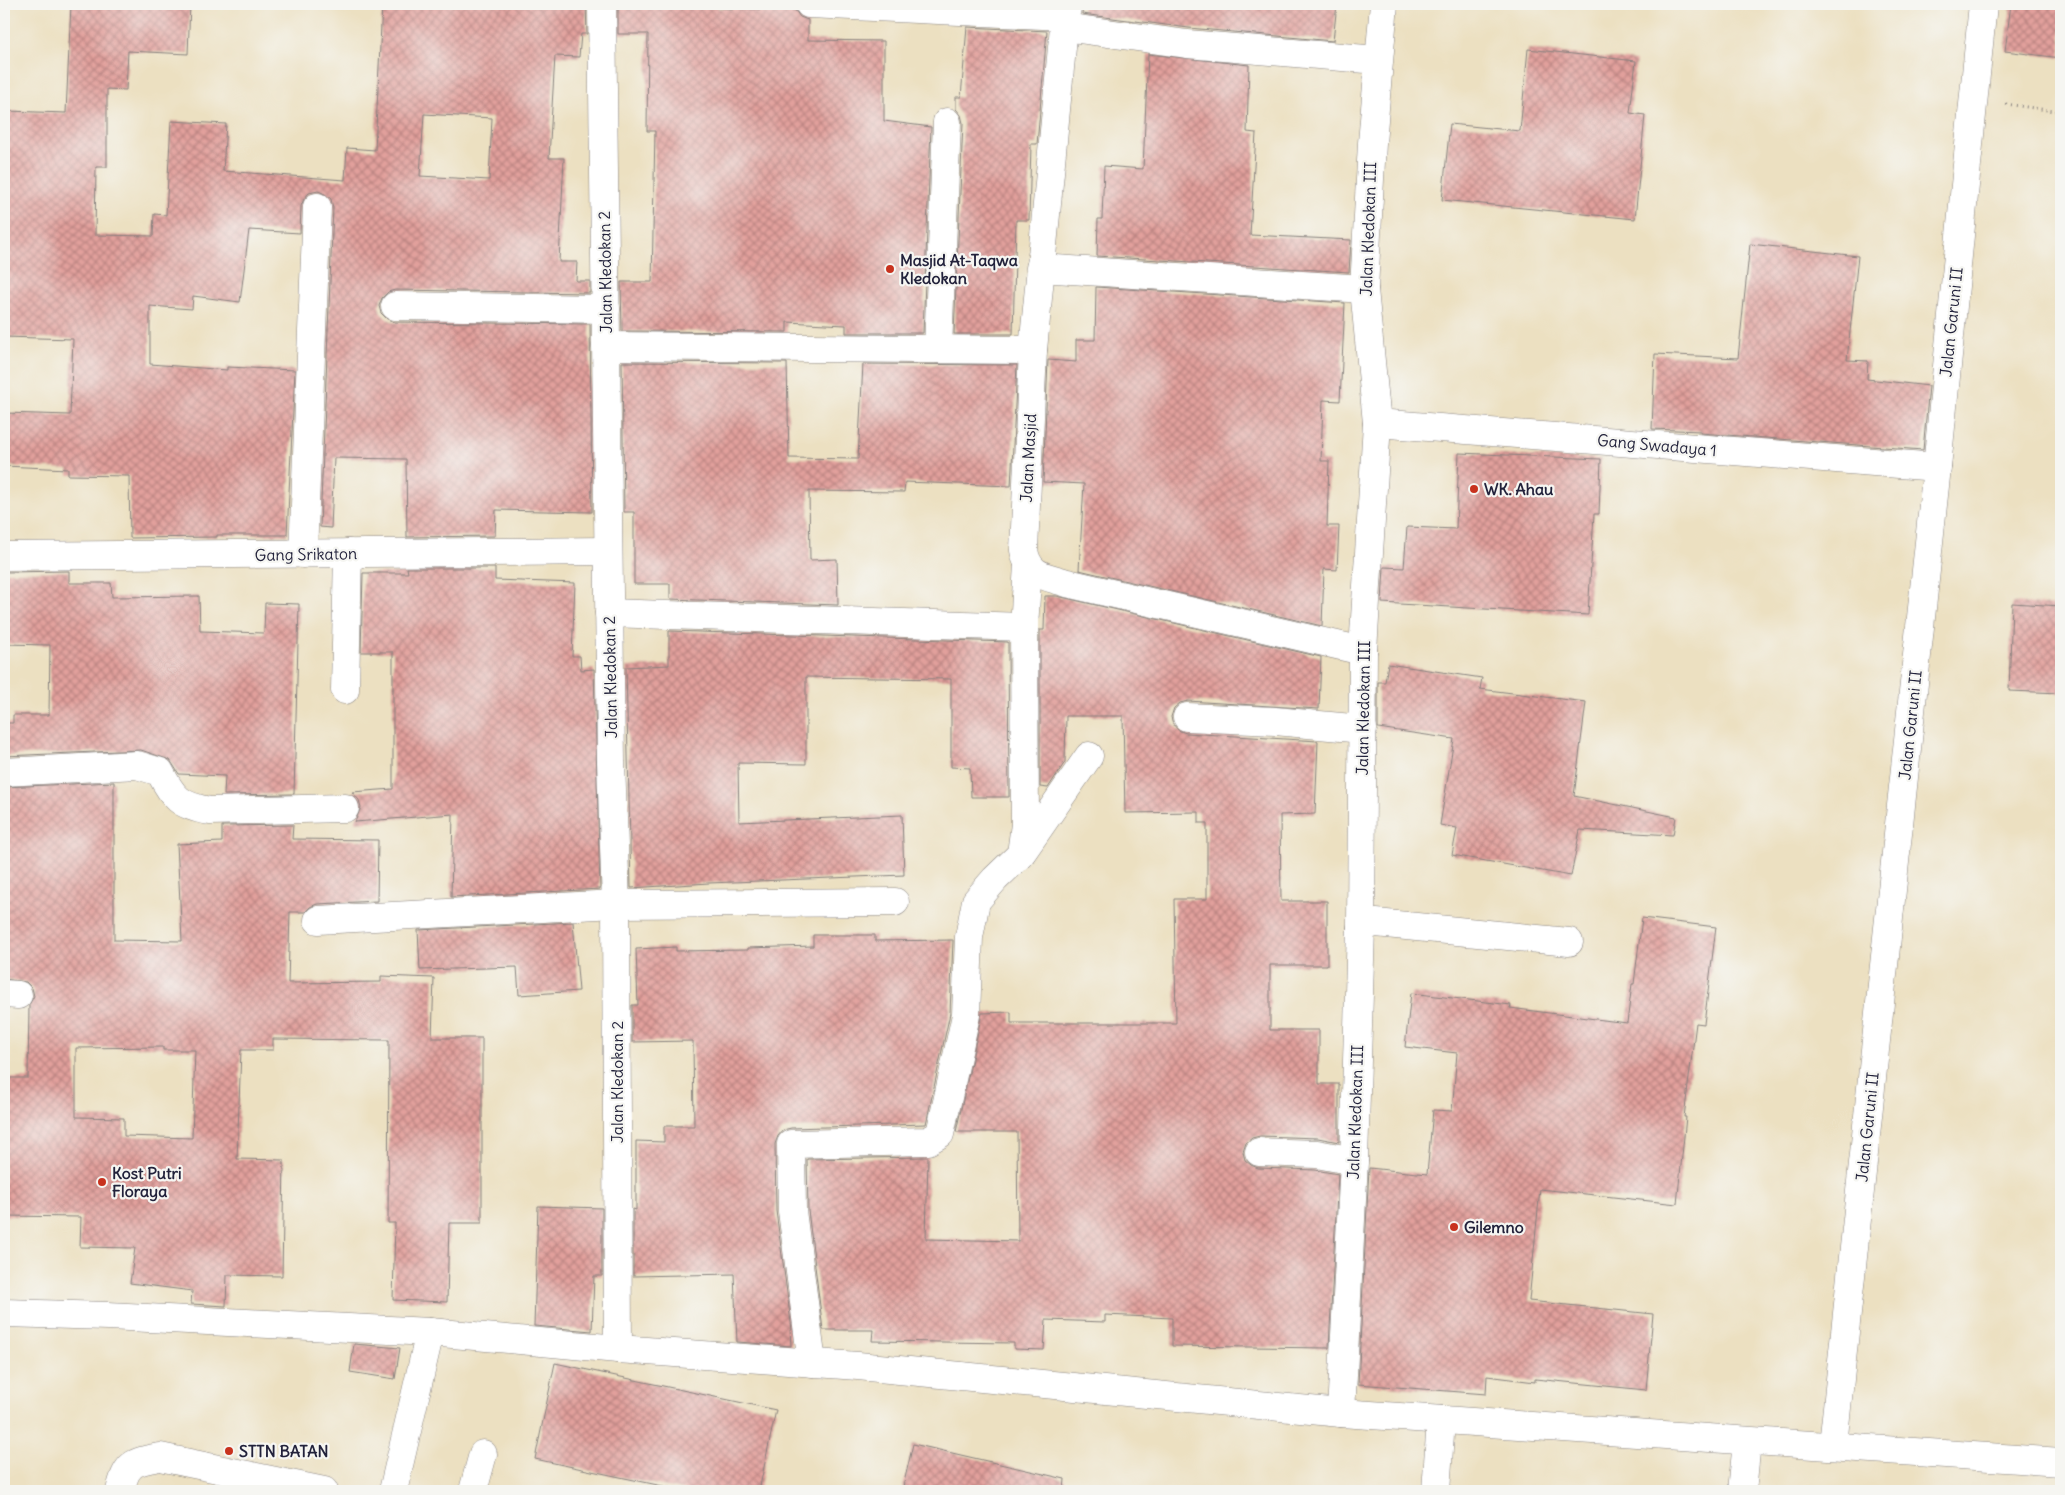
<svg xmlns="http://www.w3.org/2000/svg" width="2065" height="1495" font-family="Delius,sans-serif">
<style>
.building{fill:url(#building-cross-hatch);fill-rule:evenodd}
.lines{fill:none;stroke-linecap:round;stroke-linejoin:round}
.minor-casing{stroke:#87817e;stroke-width:29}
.path{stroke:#87817e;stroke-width:3;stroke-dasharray:1 4;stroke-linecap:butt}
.minor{stroke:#fff;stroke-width:28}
.poi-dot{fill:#c8321e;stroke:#f6f6f2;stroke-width:2}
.labels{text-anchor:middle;stroke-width:4.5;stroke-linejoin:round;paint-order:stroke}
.street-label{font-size:16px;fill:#22223b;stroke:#f6f6f2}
.poi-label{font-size:16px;font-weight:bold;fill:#22223b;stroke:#f6f6f2;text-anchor:start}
</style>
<defs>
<pattern id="building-cross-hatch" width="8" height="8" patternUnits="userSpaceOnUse" patternTransform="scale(1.25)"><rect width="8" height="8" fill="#e2a09c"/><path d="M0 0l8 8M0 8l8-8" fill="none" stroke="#b78280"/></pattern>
</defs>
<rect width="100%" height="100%" fill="#f6f6f2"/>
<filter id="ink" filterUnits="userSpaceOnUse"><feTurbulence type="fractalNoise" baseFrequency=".02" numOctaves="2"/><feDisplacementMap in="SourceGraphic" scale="10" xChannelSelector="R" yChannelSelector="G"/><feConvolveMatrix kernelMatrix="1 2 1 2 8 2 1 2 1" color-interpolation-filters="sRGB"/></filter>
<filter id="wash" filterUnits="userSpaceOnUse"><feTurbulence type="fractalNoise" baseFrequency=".0096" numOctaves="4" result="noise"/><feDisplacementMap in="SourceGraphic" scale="20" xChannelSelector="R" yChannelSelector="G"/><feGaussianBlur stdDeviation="1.12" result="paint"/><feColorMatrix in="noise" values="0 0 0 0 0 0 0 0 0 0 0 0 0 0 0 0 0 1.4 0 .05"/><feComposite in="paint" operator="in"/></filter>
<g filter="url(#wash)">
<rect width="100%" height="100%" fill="#ece0c1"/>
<g id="blocks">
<g class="building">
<path d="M71 4H190L188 54 128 51 126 90 107 89V167H96L95 235 153 236 154 214 166 215 171 121 226 124 223 171 345 180 347 148 375 150 382 4H586L587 34H581L579 57 555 56 549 158H564L559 262H577L576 281H590V293L395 290 388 292 382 298 379 306 381 313 387 319 395 322 590 324 592 512 496 510 495 536 407 537 406 459 334 458 331 528 320 527 333 208 331 199 325 194 318 191 309 193 304 199 301 206 300 233 249 230 240 302 193 296 192 309 150 306V364L227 370V367L295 370 287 535H217V537L130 538 129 476 68 475V469L4 466V413L70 415 73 339 4 337V185L7 111 66 113ZM424 114 492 118 489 180 420 176Z"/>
<polygon points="618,4 718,4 718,8 795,10 800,17 808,20 808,40 884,41 884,121 931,127 923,333 846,333 846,325 787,322 787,332 622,331 621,282 652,282 655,131 647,131 648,34 618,34"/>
<polygon points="1083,4 1337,4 1333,41 1189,28 1082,14"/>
<polygon points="2011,4 2061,4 2061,58 2005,51"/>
<polygon points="967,27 1047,31 1037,144 1031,144 1029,220 1016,220 1013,334 954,334 963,123 961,115 956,109 956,97 961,97"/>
<polygon points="1528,49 1636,61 1630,113 1645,115 1635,219 1442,200 1450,124 1520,131"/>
<polygon points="1148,54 1249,65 1247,132 1256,133 1250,235 1351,240 1349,272 1097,256 1098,219 1102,219 1104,166 1143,169"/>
<polygon points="1750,244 1858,256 1847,360 1868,361 1867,379 1929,386 1923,450 1700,433 1700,431 1652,429 1655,354 1738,358"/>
<polygon points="1096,287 1345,303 1340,401 1323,400 1321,461 1329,461 1327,526 1339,526 1337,570 1324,569 1322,626 1079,570 1084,484 1043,482 1048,360 1076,362 1076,340 1095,340"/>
<polygon points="622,362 787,363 789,458 858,459 863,364 1017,365 1011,486 905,482 904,492 809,491 810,560 837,559 838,605 670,599 670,584 634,584 634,512 624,512"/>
<polygon points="1459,453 1601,459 1599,514 1594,514 1588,615 1382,603 1384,567 1404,568 1407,527 1456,529"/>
<polygon points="407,568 495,568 495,580 575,583 572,656 580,656 581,670 594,669 600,889 451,897 453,814 355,822 361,807 359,800 352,792 393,789 393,652 361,652 363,573 408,573"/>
<polygon points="69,571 69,583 111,583 112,597 199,596 200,631 264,633 265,603 299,604 294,794 224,795 225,776 179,774 170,760 141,750 4,756 4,723 13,723 13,715 49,715 50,645 4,644 4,572"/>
<polygon points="1045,596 1057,596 1321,657 1319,709 1188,701 1180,703 1174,708 1171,717 1173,724 1178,730 1186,733 1318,741 1315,814 1280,815 1281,901 1327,901 1327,965 1270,965 1270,1030 1319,1030 1319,1084 1339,1084 1339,1142 1318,1138 1260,1136 1252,1138 1246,1143 1243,1152 1245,1160 1251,1165 1258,1168 1315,1170 1338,1174 1329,1348 1172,1346 1172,1318 1105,1315 1105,1322 1046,1320 1044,1350 1014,1349 1014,1343 872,1341 873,1330 823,1330 808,1210 807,1159 928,1157 926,1239 1018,1241 1017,1132 956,1132 982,1013 1011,1012 1011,1023 1176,1023 1174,899 1207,899 1207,823 1199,823 1199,812 1125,813 1123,716 1066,716 1065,762 1048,788 1040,787 1040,630 1044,630"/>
<polygon points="2012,603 2061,606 2061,693 2009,691"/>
<polygon points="669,631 1008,642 1009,797 971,797 970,768 951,767 951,679 806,677 806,764 738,763 739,822 902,815 904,875 709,883 631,888 626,667 669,665"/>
<polygon points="1388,664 1482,678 1480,689 1586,702 1574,796 1676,817 1673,835 1580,830 1571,876 1452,855 1457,828 1440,825 1454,739 1378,728 1378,682 1385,682"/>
<path d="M114 782V940L182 941 177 844 222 842V826L293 825 292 839 378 840 377 901 317 904 310 907 305 912H290L288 983 381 982V976L434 978 432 1038H482V1223H449L447 1302 393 1300 395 1223H388L389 1040 273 1039V1050H241L237 1159 284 1160 282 1276 227 1275 226 1306 191 1304 192 1291 130 1283 135 1248 80 1247 81 1217 4 1216V1078H28L29 1005 34 996 32 988 26 982 4 979V787ZM163 1047V1050H195L192 1138 124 1136V1118L76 1117V1048Z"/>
<polygon points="1642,918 1716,927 1704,1024 1696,1023 1684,1117 1686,1117 1677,1204 1540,1189 1529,1301 1653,1314 1646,1390 1535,1379 1535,1382 1487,1376 1486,1394 1358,1384 1369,1168 1427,1174 1433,1110 1452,1111 1457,1053 1405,1047 1411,993 1511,1005 1510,1008 1627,1023 1632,984 1634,984"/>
<polygon points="573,922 579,991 519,995 517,967 420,970 418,930"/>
<polygon points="813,935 875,935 875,941 953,940 950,1013 926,1124 791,1128 783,1130 778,1136 775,1144 776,1211 792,1330 790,1330 791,1346 737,1342 734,1274 633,1276 633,1209 636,1210 636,1141 664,1142 664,1126 694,1126 693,1041 632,1042 632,1005 638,1005 636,949 676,947 676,951 748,950 748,948 813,946"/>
<polygon points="538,1206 602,1208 602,1276 594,1276 592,1331 534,1326"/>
<polygon points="354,1344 400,1348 395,1379 350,1372"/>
<polygon points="555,1363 776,1410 759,1491 686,1491 535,1459"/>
<polygon points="913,1444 1065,1479 1064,1491 902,1491"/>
</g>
</g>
</g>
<g filter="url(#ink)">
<use href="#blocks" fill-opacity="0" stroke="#87817e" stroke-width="1"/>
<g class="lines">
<g class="minor-casing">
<g id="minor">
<polyline points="602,4 611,762 616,904 618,1349"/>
<polyline points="809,4 1065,16"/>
<path d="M1068 4 1065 16 1033 350 1024 550C1028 576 1045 576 1067 583L1363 651"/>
<polyline points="1064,27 1187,44 1378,60"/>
<polyline points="1040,268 1364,289"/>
<polyline points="395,306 606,309"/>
<polyline points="606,346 1033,350"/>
<polyline points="938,349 947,122"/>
<polyline points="1377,423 1937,467"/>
<polyline points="303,554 317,207"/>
<polyline points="4,556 608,551"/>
<polyline points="609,613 1024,627"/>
<polyline points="345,690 348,553"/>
<polyline points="1187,717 1275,721 1363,729"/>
<path d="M4 772 137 765 160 772C173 798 180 806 210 811L345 808"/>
<polyline points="1023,851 1089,756"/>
<polyline points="318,920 616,904 895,902"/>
<polyline points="1361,927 1376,923 1569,942"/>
<polyline points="4,994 18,995"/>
<polyline points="1259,1152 1317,1154 1354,1161"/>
<polyline points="4,1313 108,1316 430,1332 618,1349 858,1366 1341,1413 2061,1462"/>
<polyline points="812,1363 792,1211 791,1144 928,1141 940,1134 966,1015 969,937 976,901 995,879 1021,854 1025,824 1024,627 1028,565"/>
<polyline points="1341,1413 1354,1161 1361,927 1363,651 1377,423 1364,289 1372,143 1384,4"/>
<polyline points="1833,1445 1937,467 1983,4"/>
<path d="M120 1491C127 1463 132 1462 160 1457L324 1491"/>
<polyline points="393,1491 430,1332"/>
<polyline points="473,1491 483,1454"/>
<polyline points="1436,1491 1441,1420"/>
<polyline points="1742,1491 1747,1442"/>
</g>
</g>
<polyline class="path" points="2006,104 2061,112"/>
<use href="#minor" class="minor"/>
</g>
</g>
<g class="poi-dot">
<circle cx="890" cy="269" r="5"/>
<circle cx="1474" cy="489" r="5"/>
<circle cx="102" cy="1182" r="5"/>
<circle cx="1454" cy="1227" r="5"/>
<circle cx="229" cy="1451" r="5"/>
</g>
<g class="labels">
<g class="street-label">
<text transform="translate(1368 229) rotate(-88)" y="6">Jalan Kledokan III</text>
<text transform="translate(605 272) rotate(-91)" y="6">Jalan Kledokan 2</text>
<text transform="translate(1951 322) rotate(-84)" y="6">Jalan Garuni II</text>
<text transform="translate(1657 445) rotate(5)" y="6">Gang Swadaya 1</text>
<text transform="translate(1028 458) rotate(-87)" y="6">Jalan Masjid</text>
<text transform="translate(306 554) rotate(-1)" y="6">Gang Srikaton</text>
<text transform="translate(610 677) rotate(-91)" y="6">Jalan Kledokan 2</text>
<text transform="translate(1363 708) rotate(-89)" y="6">Jalan Kledokan III</text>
<text transform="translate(1910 725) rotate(-84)" y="6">Jalan Garuni II</text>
<text transform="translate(617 1082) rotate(-90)" y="6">Jalan Kledokan 2</text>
<text transform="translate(1355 1112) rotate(-88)" y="6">Jalan Kledokan III</text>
<text transform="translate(1867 1127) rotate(-84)" y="6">Jalan Garuni II</text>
</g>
<g class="poi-label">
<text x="900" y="266">Masjid At-Taqwa<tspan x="900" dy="18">Kledokan</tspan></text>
<text x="1484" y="495">WK. Ahau</text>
<text x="112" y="1179">Kost Putri<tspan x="112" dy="18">Floraya</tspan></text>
<text x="1464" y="1233">Gilemno</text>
<text x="239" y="1457">STTN BATAN</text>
</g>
</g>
<rect width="2065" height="1495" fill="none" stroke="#f6f6f2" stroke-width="20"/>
</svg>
